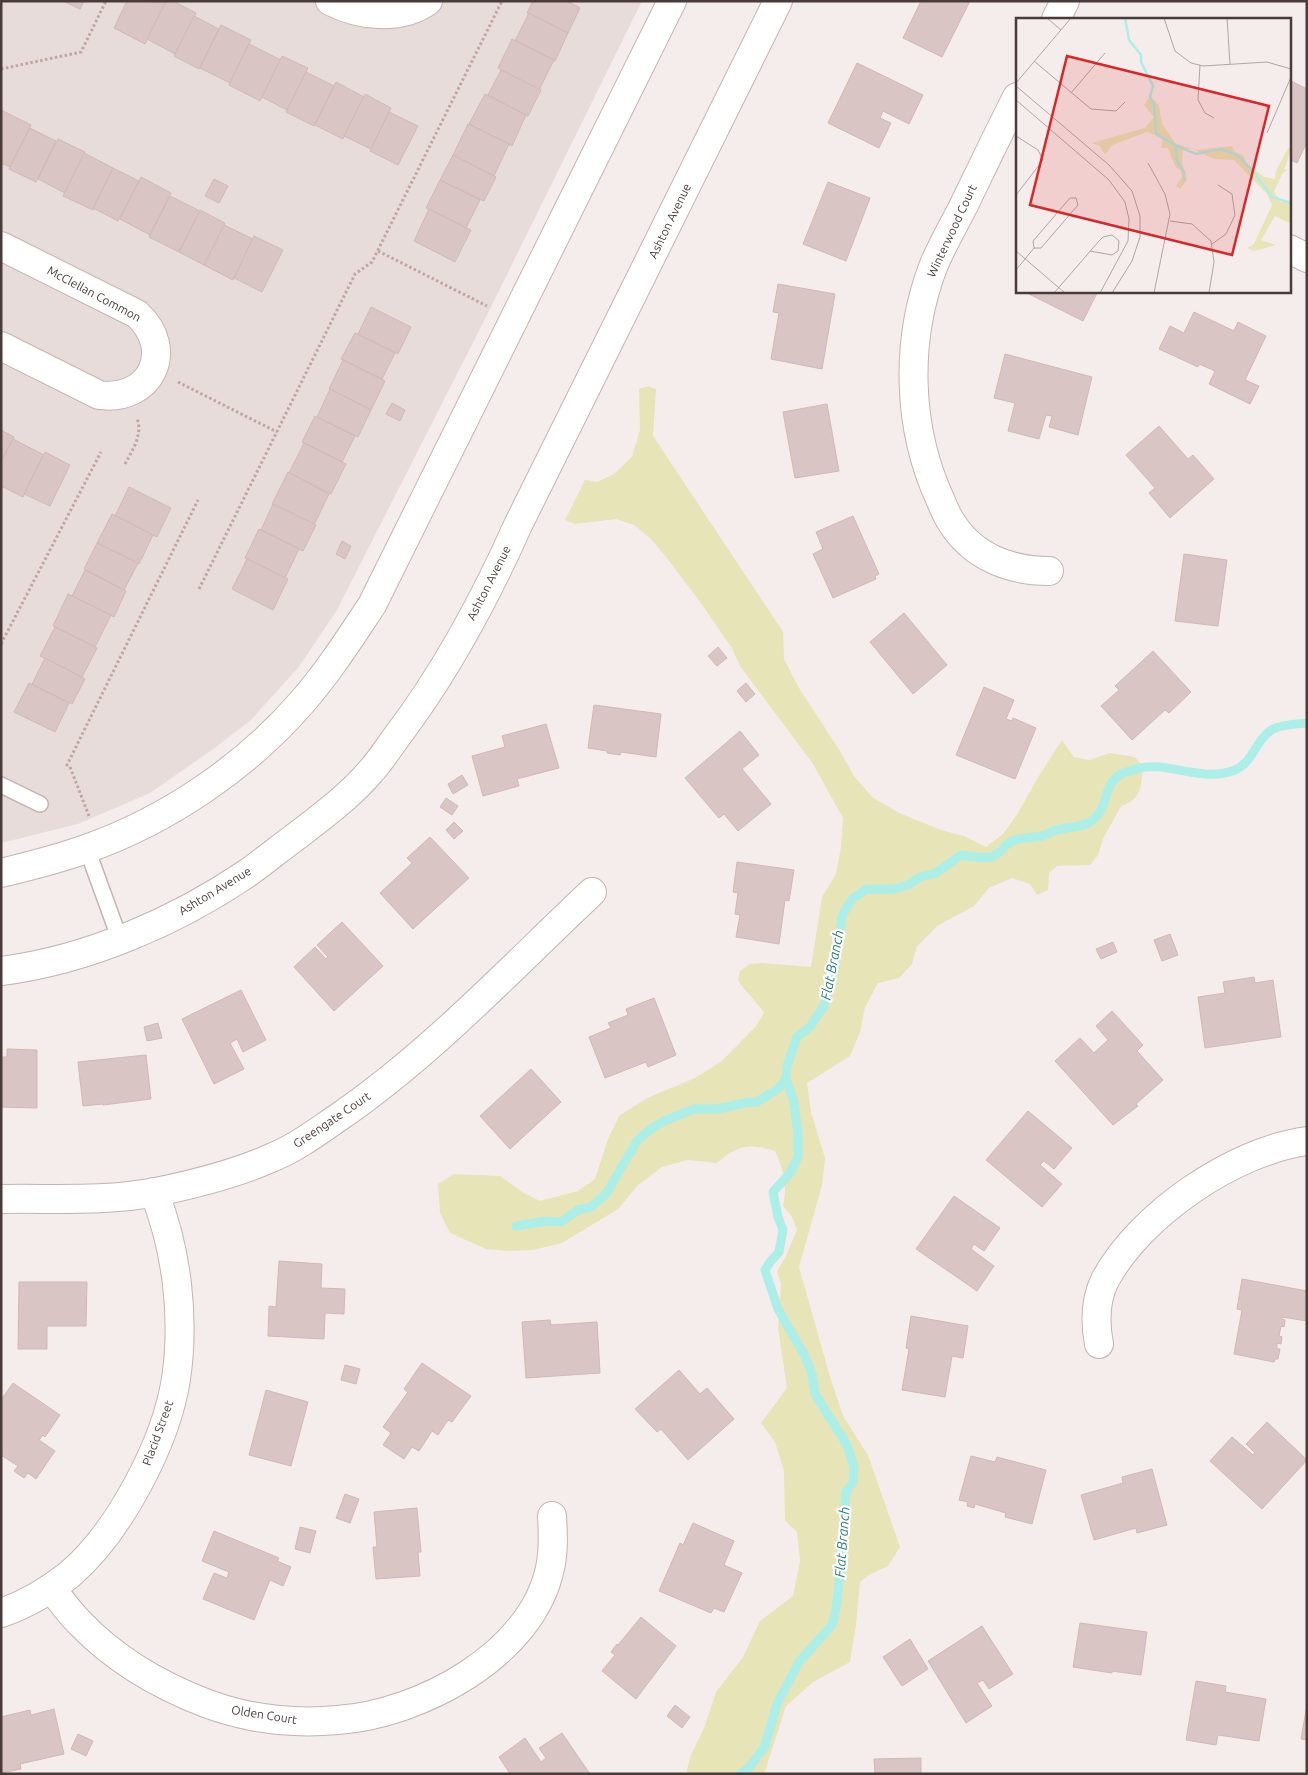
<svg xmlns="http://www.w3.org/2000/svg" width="1308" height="1775" font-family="Ubuntu,sans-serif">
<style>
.residential{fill:#e8dcda}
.green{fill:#e7e4b7}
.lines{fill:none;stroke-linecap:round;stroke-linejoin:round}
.stream{stroke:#aceee8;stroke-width:9}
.building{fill:#d9c6c4;stroke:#d1b8b5}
.service-casing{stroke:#c3b4b1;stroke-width:18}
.minor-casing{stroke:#c3b4b1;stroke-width:30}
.tertiary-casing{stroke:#c3b4b1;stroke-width:30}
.path{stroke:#c1a5a0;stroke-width:3;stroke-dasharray:2.5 2.5;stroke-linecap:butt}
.service{stroke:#fff;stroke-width:15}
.minor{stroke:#fff;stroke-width:28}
.tertiary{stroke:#fff;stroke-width:28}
.labels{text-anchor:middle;stroke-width:4.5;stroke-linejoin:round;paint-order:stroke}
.street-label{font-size:12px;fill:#493b39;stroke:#fff}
.water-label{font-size:14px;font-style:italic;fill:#2b817a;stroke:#fff}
.inset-river{fill:none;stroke:#aceee8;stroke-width:2.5}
.inset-road{fill:none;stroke:#b0a6a4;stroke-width:1}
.view{fill:#d62828;fill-opacity:0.15;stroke:#d62828;stroke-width:2.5}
.inset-edge{fill:none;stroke:#493b39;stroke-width:2.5}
</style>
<rect width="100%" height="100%" fill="#f5edeb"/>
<polygon class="residential" points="1,1 642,1 486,317 337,610 298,668 250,721 212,750 150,793 78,824 1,843"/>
<path class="green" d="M648 386 656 389 653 436 783 632 784 659 799 688 838 748 854 776 872 797 899 813 941 830 964 836 986 847 1003 834 1018 813 1037 779 1062 740 1074 757 1089 760 1110 753 1135 757 1143 767C1141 787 1142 799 1121 806L1103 839 1098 855 1090 865 1057 866 1049 873 1048 890 1037 895 1030 884 1012 878 989 888 974 906 937 926 917 946 912 964 899 978 878 983 865 1007 860 1032 850 1056 807 1083 811 1112 825 1158 822 1185 799 1267 830 1377 843 1416 868 1455 900 1547 888 1566 869 1575 860 1582 856 1625 850 1662 813 1682 786 1706 764 1774H686L690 1757 704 1728 716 1692 743 1657 760 1621 793 1596 800 1561 797 1532 785 1520 784 1471 775 1442 761 1423 787 1388 778 1328 781 1284 777 1271 786 1256 797 1230 792 1217 783 1206C788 1186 783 1169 775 1151 749 1143 737 1145 717 1163L687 1160 662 1167 638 1185 618 1209 562 1243 533 1250 509 1251 486 1249 450 1233 440 1213 438 1184 454 1174 500 1176 522 1192 540 1201 578 1191 595 1179 608 1139 619 1116 647 1098 695 1078 722 1061 756 1026 764 1013C756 1000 745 992 738 980L740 971 750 964 761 963 811 967 822 897 836 874 841 847 843 818 813 764 740 666 732 648 698 599 666 557 651 539 634 525 616 519 575 524 565 520 585 480 597 482 614 474 632 457 640 430 639 389Z"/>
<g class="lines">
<g class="stream">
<polyline points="516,1226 546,1221 561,1222 578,1210 591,1207 606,1194 637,1141 647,1132 662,1122 694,1109 717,1109 745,1103 757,1102 778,1089 786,1079"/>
<path d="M740 1774 749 1768 765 1746 777 1704 799 1662 832 1625 836 1609 839 1583 846 1492 853 1482 854 1467 847 1445 815 1394 812 1374 805 1356 778 1309 765 1270 770 1262 779 1252 783 1230 778 1217 773 1192 790 1173 798 1157V1134L794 1102 786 1079 787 1066 797 1037 810 1027 824 1006 835 967 842 916 852 899 867 889H894L908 885 920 877 936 873 961 855C970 856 982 859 991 857 1000 855 1004 845 1012 841 1022 837 1033 838 1042 836 1047 835 1051 831 1056 830 1068 827 1083 828 1093 820 1109 807 1103 786 1119 775 1123 773 1129 771 1133 770 1164 758 1200 784 1235 770 1252 763 1256 741 1270 731 1277 725 1297 724 1307 723"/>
</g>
</g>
<g class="building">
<polygon points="63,1 84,1 80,9"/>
<polygon points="127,1 166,2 145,44 114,28"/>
<polygon points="173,1 196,13 175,54 147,39 166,1"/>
<polygon points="533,1 567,1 580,8 568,33 527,13"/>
<polygon points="921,1 970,1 942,57 903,38"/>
<polygon points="529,13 568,33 555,61 515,41"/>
<polygon points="194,16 219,29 199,69 174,56"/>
<polygon points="221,25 251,40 230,83 200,68"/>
<polygon points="512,39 554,60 539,90 498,68"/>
<polygon points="249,44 281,60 260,101 229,85"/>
<polygon points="282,56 308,68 287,110 262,97"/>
<polygon points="857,63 923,95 909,124 883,111 880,118 891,123 879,148 828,123"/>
<polygon points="501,70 541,90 528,116 488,95"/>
<polygon points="306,72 334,86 314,126 286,112"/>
<polygon points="1289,80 1307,89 1307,142 1297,163 1289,159"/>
<polygon points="336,82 364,97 343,139 315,125"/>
<polygon points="365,94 391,108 371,149 344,136"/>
<polygon points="485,94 526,115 512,146 469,124"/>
<polygon points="1,110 31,125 10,167 1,163"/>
<polygon points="389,112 418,126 398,165 370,151"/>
<polygon points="468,124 509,144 494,176 453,155"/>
<polygon points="30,128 56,141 36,182 9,169"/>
<polygon points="58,139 85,152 65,193 38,179"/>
<polygon points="84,153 113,168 93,210 63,196"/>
<polygon points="453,155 496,177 484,201 440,180"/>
<polygon points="113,168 139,181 118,221 93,208"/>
<polygon points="141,177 171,193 150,235 120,219"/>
<polygon points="214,179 228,186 219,203 205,196"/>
<polygon points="440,180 480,200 466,228 426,208"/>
<polygon points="828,182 870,198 846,261 803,244"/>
<polygon points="170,196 200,211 179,252 149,237"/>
<polygon points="429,209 471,230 455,262 414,241"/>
<polygon points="200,210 225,223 204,265 179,252"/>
<polygon points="224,225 253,239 233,280 204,265"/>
<polygon points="254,236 283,250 262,292 234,278"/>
<polygon points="778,284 835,294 822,369 771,359 779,313 773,312"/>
<polygon points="1023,291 1098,291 1083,321"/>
<polygon points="371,307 411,327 398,354 358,334"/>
<polygon points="1194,312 1234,331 1238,322 1266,336 1245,380 1259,386 1250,404 1209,384 1215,371 1199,364 1198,367 1159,349 1170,326 1184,333"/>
<polygon points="355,333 395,353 382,379 341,359"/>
<polygon points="1005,354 1092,377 1078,435 1049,427 1052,416 1046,415 1039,439 1008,431 1015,403 994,398"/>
<polygon points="343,360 385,381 371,410 329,389"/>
<polygon points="330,389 371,410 358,437 317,417"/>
<polygon points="392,403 405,410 400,421 386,414"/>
<polygon points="827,404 839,471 795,478 783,412"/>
<polygon points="315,416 355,436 342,462 302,442"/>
<polygon points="1159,426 1188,459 1193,455 1214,479 1170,518 1149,493 1155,488 1126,455"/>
<polygon points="1,430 14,437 1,462"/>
<polygon points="13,439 44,455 23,497 1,486 1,462"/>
<polygon points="304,443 346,464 331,494 289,473"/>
<polygon points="45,452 70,465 50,506 24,494"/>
<polygon points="288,472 329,494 314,525 272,504"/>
<polygon points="129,487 171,508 157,537 115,516"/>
<polygon points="273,504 316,525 303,551 261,530"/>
<polygon points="112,514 153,535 139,564 97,543"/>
<polygon points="853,516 879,574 875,576 876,579 833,598 813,554 823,549 816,532"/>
<polygon points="259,529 299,549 285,578 245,558"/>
<polygon points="342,541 351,546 345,559 336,554"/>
<polygon points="97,543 138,563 124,590 84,569"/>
<polygon points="1184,554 1227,560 1218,626 1175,621"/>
<polygon points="247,559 288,579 273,610 232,589"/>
<polygon points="85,570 126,591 114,617 72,596"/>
<polygon points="68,594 111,615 95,647 53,626"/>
<polygon points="904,613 947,665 913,694 870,642"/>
<polygon points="55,627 97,648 82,677 40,656"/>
<polygon points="718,647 727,658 717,666 708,656"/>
<polygon points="1153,651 1191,692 1169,713 1165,710 1132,740 1101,706 1119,690 1115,686"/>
<polygon points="45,658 85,679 72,704 32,684"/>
<polygon points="29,683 69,703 55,732 14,712"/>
<polygon points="746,683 755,694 746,702 737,691"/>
<polygon points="984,687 1014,700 1006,719 1012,721 1013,718 1036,728 1015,779 956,755"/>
<polygon points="594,705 661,714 656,757 621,752 620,755 607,753 607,751 588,748"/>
<polygon points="546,724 559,768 517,779 519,786 483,796 472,756 505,747 502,736"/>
<polygon points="740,731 759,755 742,769 771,804 738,831 724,814 719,818 685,778"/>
<polygon points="462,775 468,785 453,794 448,784"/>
<polygon points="446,798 458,806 452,815 440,807"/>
<polygon points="454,822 463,831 454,839 446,830"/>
<polygon points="430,837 469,878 413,929 380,893 412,863 407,858"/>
<polygon points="737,862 794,870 789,901 785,900 779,944 736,937 740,915 735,914 738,893 733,892"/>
<polygon points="342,922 383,966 334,1011 294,967 315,947 326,959 328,957 317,945"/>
<polygon points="1170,934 1178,955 1162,961 1154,940"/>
<polygon points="1113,942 1117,952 1101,959 1096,949"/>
<polygon points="1254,977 1255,983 1273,980 1281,1037 1205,1048 1198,997 1225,993 1223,982"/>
<polygon points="241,990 266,1040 243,1052 237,1039 230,1043 244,1069 214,1084 182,1019"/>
<polygon points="654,998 676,1055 648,1067 646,1062 605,1078 589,1037 611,1028 608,1023 628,1015 626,1009"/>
<polygon points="1112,1011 1143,1045 1137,1051 1163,1080 1136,1104 1138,1106 1113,1125 1055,1061 1080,1038 1094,1053 1108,1040 1096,1026"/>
<polygon points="158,1023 162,1038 147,1041 144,1027"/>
<polygon points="7,1049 37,1050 37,1108 1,1107 1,1057 7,1057"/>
<polygon points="146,1055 151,1099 103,1105 103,1104 83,1106 78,1062"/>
<polygon points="531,1069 561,1102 510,1149 480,1116"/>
<polygon points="1028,1111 1072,1148 1054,1169 1044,1161 1040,1165 1062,1184 1042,1207 986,1160"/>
<polygon points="954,1196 1000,1228 984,1251 974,1244 971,1249 994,1266 977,1291 916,1249"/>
<polygon points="279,1261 322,1264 321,1288 345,1289 344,1314 325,1313 324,1339 268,1336 269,1306 276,1307"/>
<polygon points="1242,1279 1307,1291 1307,1321 1282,1317 1282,1319 1285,1320 1284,1327 1281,1326 1279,1336 1282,1337 1281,1344 1277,1343 1277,1349 1280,1349 1278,1359 1275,1359 1274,1362 1234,1354 1242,1310 1237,1309"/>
<polygon points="19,1282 87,1282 86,1326 47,1326 47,1349 18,1349"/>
<polygon points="911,1316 968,1326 963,1358 952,1356 945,1397 902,1390 909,1349 906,1348"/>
<polygon points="550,1320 551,1325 597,1322 600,1373 526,1378 522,1322"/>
<polygon points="422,1363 471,1396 452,1422 448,1420 438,1435 432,1431 419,1451 412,1447 404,1459 383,1445 391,1433 383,1427 408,1392 404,1389"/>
<polygon points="345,1365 360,1369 356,1384 341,1380"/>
<polygon points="679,1370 700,1394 707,1388 734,1419 688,1460 661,1429 657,1432 635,1409"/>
<polygon points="13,1383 60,1415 45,1437 43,1435 39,1440 55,1451 36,1479 28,1473 24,1478 14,1471 18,1466 1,1455 1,1400"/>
<polygon points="266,1390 308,1402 291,1466 249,1455"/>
<polygon points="1267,1422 1307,1460 1262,1509 1210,1461 1232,1437 1253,1455 1255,1453 1246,1444"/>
<polygon points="971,1456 995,1462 997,1457 1046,1470 1032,1524 1005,1517 1006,1513 975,1504 974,1508 967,1506 968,1502 959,1500"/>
<polygon points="1152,1469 1167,1525 1137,1533 1136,1528 1094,1540 1081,1495 1123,1483 1122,1477"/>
<polygon points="345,1494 359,1499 350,1523 336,1518"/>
<polygon points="417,1508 421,1552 418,1552 420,1576 376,1579 373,1547 377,1547 374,1512"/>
<polygon points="693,1523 734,1541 724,1565 742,1573 724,1612 714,1608 711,1613 659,1591 680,1543 683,1545"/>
<polygon points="300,1527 316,1531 310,1553 295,1549"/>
<polygon points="214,1531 279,1558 277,1561 291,1567 283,1586 270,1580 254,1620 203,1599 214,1573 227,1578 229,1572 202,1561"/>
<polygon points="641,1617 676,1646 636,1699 602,1671 615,1655 611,1652 617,1644 618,1645"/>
<polygon points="1080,1623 1147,1632 1141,1675 1112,1671 1112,1673 1073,1667"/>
<polygon points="982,1626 1013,1674 989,1689 983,1680 977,1683 992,1706 966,1723 928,1661"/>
<polygon points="910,1639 928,1669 902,1686 883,1657"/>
<polygon points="1196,1681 1226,1686 1225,1692 1266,1699 1259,1741 1218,1735 1216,1745 1186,1740"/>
<polygon points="675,1705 690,1717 682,1728 667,1716"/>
<polygon points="1307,1705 1307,1740 1301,1739"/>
<polygon points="54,1709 64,1754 20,1764 21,1769 1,1773 1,1717 30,1710 31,1715"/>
<polygon points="562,1733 590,1774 510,1774 499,1757 525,1738 541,1762 546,1758 539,1748"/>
<polygon points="78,1734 93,1741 86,1756 71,1749"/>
<polygon points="921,1758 921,1774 875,1774 874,1759"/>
</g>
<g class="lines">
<g class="service-casing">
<g id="service">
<polyline points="1,785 40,804"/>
<polyline points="87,849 120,940"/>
</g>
</g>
<g class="minor-casing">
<g id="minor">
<path d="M330 1C359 16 400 21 428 1"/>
<polyline points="1056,19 1065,1"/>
<path d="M1017 97C998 134 980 172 962 209 952 228 941 247 933 267 905 341 907 427 940 499 943 506 946 514 950 520 971 556 1009 571 1049 571"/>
<path d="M1 246 137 314C176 350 151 402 99 395L1 346"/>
<polyline points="1289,249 1307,258"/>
<path d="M1 1199C52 1198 105 1202 156 1192 195 1184 235 1174 271 1158 296 1148 317 1132 339 1117 432 1053 510 969 592 892"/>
<path d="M1099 1344C1095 1323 1095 1300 1105 1280 1140 1215 1233 1151 1307 1141"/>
<path d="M51 1588C60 1599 68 1611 78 1621 113 1658 160 1686 208 1704 249 1719 295 1724 338 1720 420 1714 532 1655 550 1568 554 1551 553 1533 552 1516"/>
<path d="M1 1613C27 1604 49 1591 70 1574 119 1532 166 1443 176 1379 185 1318 177 1250 154 1192"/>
</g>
</g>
<g class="tertiary-casing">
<g id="tertiary">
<path d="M1 873C30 866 58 859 86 849 168 820 246 767 303 701 329 671 350 638 372 605L672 1"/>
<path d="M1 971C88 960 177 921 249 872 264 861 279 849 294 838 320 818 350 796 371 771 381 760 389 747 398 735 447 670 485 599 518 525L778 1"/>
</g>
</g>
<g class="path">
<polyline points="1,69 81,52 106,1"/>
<polyline points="378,251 487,306"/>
<polyline points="178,382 277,432"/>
<path d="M125 464C133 449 143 435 137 418"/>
<polyline points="199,589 355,274 372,262 502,1"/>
<polyline points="1,644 101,452"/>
<polyline points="89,816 70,767 67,765 198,500"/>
</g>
<use href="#service" class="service"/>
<use href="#minor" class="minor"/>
<use href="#tertiary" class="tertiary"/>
</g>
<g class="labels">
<g class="street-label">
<text transform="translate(670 221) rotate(-64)" y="4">Ashton Avenue</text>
<text transform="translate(952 231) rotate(-65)" y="4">Winterwood Court</text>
<text transform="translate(94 294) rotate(28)" y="4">McClellan Common</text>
<text transform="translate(489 583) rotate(-63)" y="4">Ashton Avenue</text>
<text transform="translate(215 891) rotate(-31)" y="4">Ashton Avenue</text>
<text transform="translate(332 1120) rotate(-34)" y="4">Greengate Court</text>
<text transform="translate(158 1433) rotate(-70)" y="4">Placid Street</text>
<text transform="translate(264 1715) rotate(9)" y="4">Olden Court</text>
</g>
<g class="water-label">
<text transform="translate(832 965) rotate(-79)" y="5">Flat Branch</text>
<text transform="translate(842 1542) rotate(-86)" y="5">Flat Branch</text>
</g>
</g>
<g transform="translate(1016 18)">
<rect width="275" height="275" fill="#f5edeb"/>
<path d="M134 78 143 87 146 106 160 126 181 132 216 128 219 134 227 137 231 146 248 159 259 161 260 153 272 130 275 131 268 152 272 151 266 156 258 174 265 184 275 182V206L259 198 245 222 260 227 238 233 231 230 238 226 256 187 251 176 218 142 198 141 177 131H167L166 145 171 162 164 171 160 168 166 159 165 153 159 148 152 130H145L147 122 137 116 131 114 96 127 89 137 84 128 76 125 129 110 138 99 128 87Z" fill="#e7e4b7"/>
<path class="inset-river" d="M109 0 113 22 125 37V44L137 68 134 79 138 86 140 115 158 127 180 136 205 131 221 137 236 152 256 179 275 185M160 129 161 143 168 154V163"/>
<path class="inset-road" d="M31 0 45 12M148 0 159 33 175 45 187 48 251 44 275 51M211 0 214 46M18 43 75 91 100 93 109 84M184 47 182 82 189 95 198 100M0 65 55 0M0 68 93 147 116 173 124 198V219L116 243 96 275M55 75 89 35M0 82 93 162 109 184 113 201 112 223 84 275M251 115 275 59M0 118 22 132 27 142 0 177M132 145 149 176 154 196 138 275M54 180H60L62 187 25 230H18L17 223ZM154 203 176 206 195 223 198 244 193 275M196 226 210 216 219 197 216 176 202 167M0 233 49 275M0 252 18 230M38 275 83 223 87 219 96 217 103 223 102 233 96 237 74 233"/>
<path class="view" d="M51 38 253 88 216 237 14 187Z"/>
<rect width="275" height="275" class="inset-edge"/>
</g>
<rect width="1308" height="1775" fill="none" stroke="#493b39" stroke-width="5"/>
</svg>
